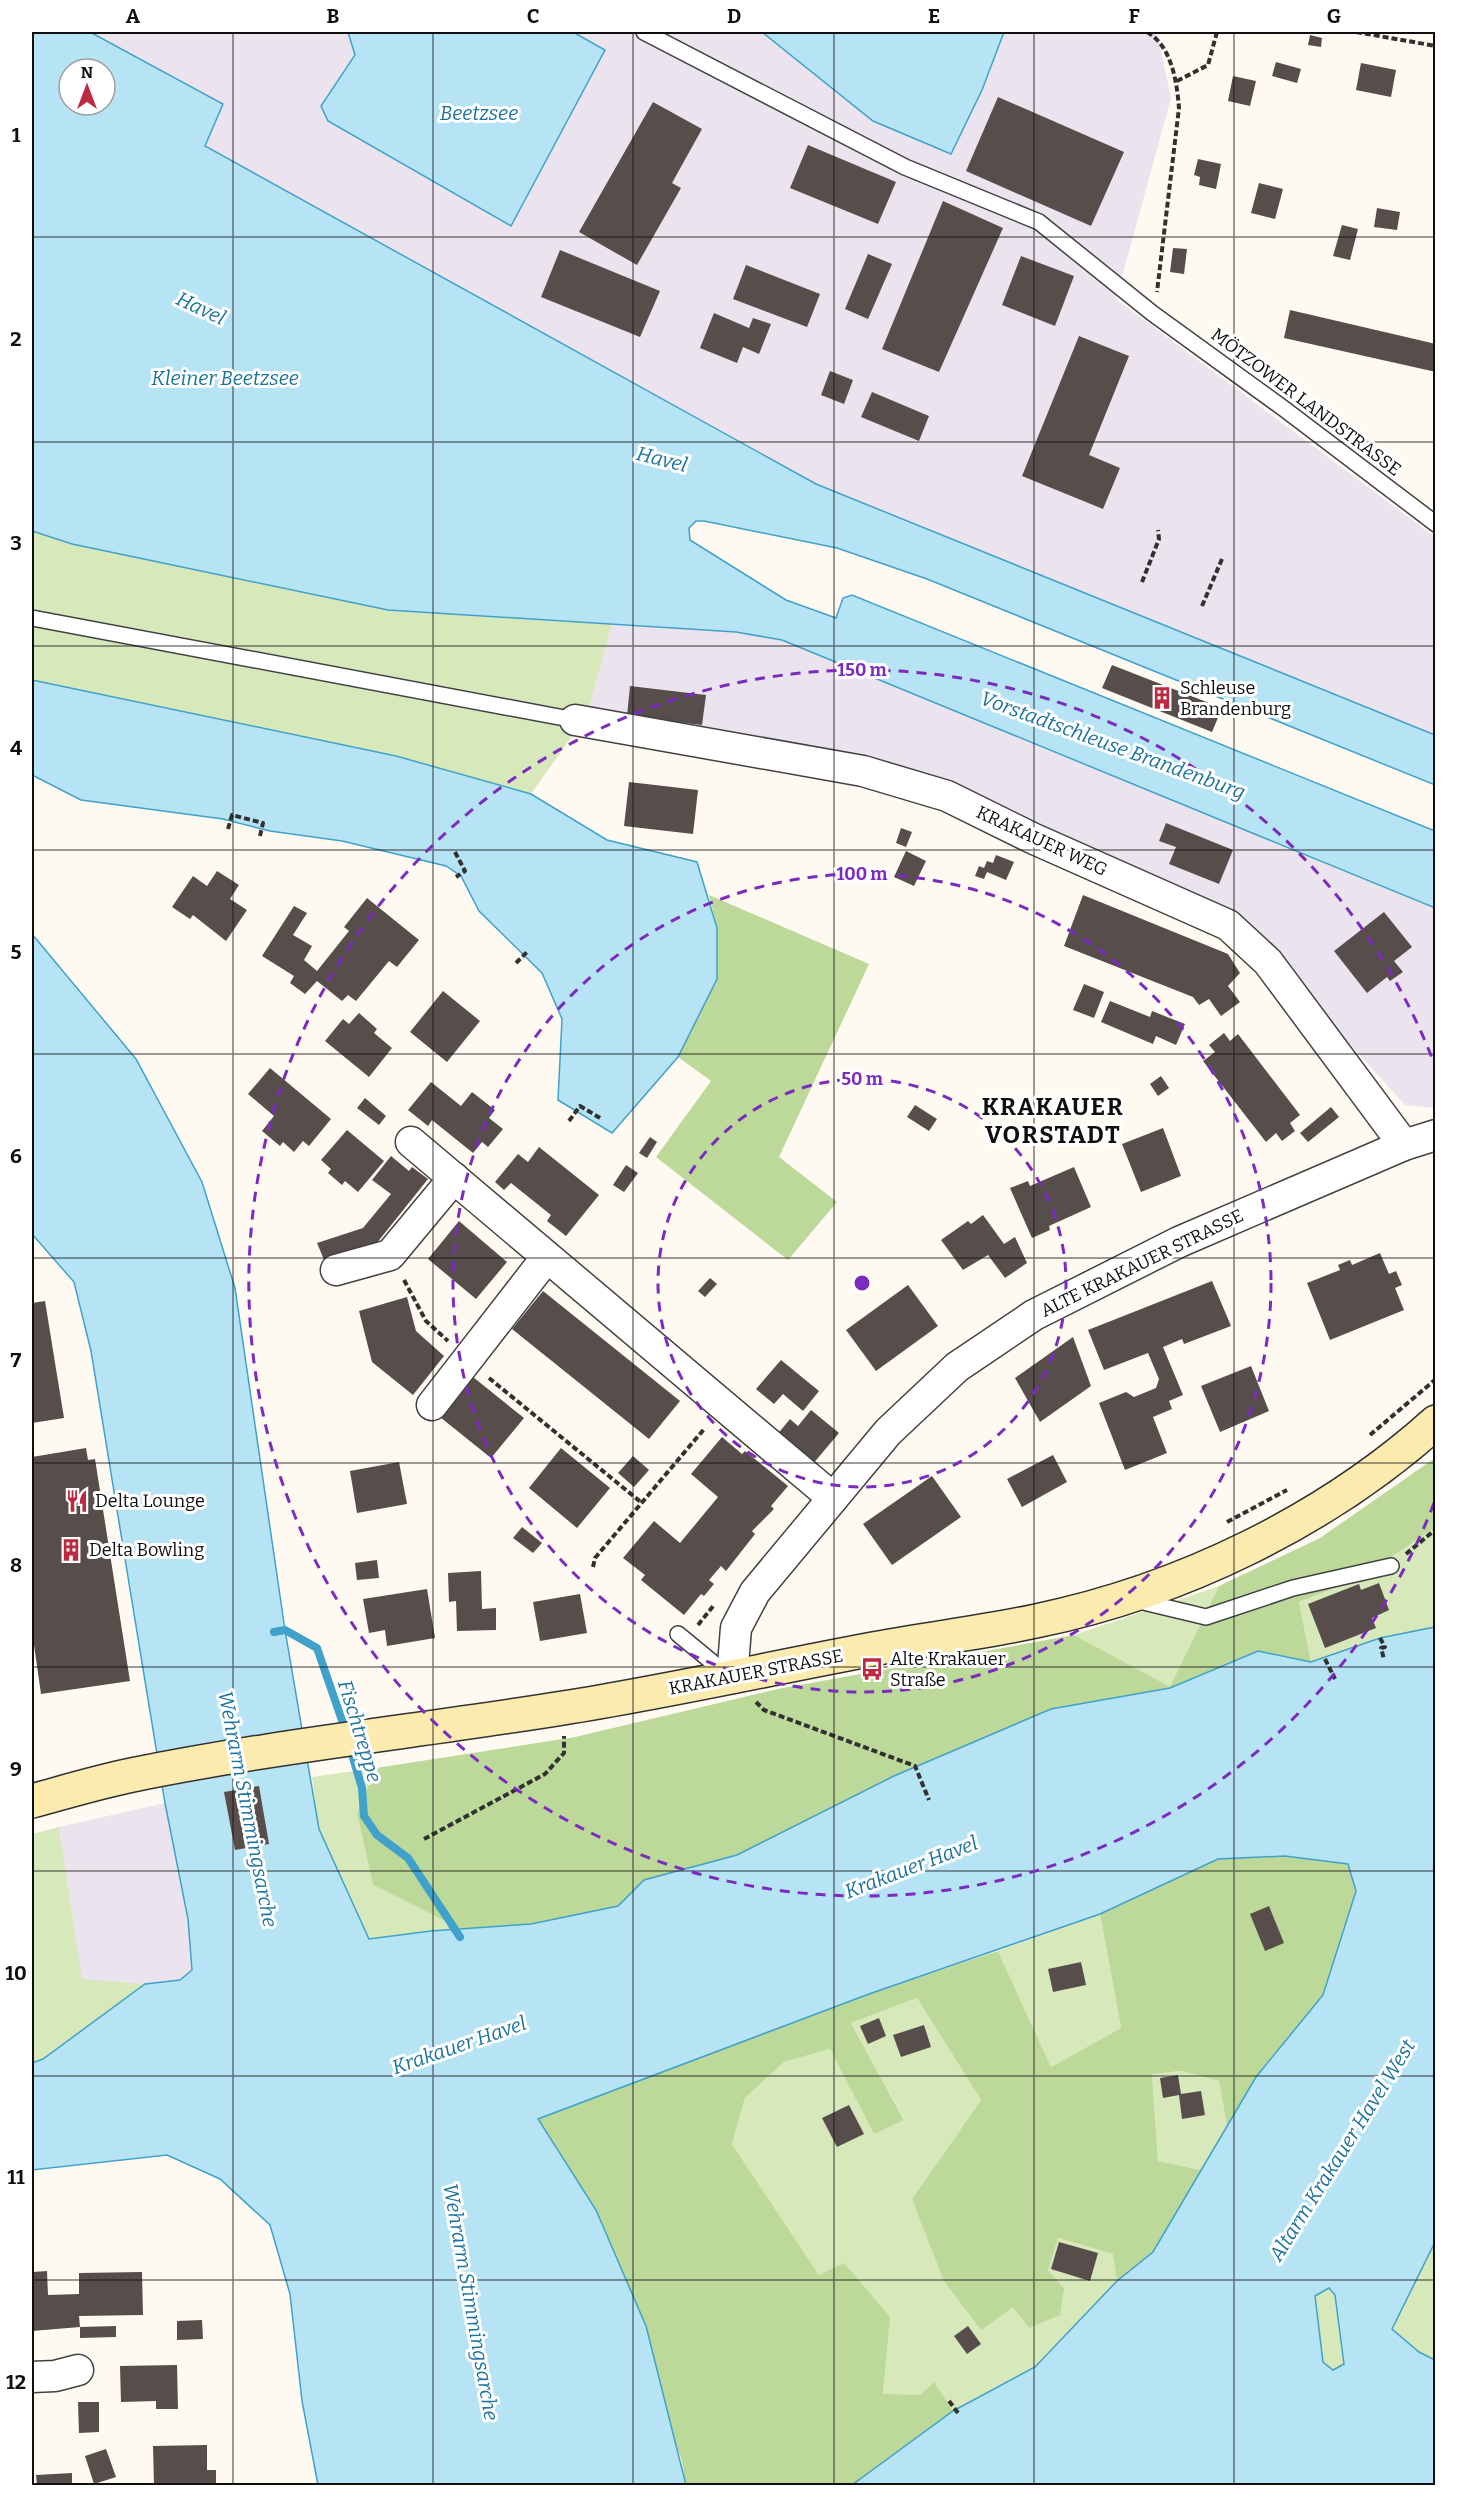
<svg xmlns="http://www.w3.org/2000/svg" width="1467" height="2517" font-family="Bitter,serif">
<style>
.industrial{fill:#ebe3ed}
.green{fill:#d7e8bb}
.forest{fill:#bdd99a}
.water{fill:#b7e4f5;stroke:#40a1ca;stroke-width:1.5;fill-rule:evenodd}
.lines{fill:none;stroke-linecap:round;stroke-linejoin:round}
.stream{stroke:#40a1ca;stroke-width:8}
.building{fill:#574e4b}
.service-casing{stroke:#424242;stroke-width:18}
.minor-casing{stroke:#424242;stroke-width:33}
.secondary-casing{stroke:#313131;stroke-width:36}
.path{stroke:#313131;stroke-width:4;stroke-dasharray:6 3;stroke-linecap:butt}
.service{stroke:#fff;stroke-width:15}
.minor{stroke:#fff;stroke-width:30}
.secondary{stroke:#fcebae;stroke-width:33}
.grid{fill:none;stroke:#0f0f0f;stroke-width:1.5;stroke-opacity:0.55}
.ring{fill:none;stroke:#7b2cbf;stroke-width:3;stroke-dasharray:10 8}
.labels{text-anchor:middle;stroke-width:6;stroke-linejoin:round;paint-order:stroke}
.street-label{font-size:18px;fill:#0f0f0f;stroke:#fff}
.poi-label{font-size:18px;fill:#0f0f0f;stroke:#fff;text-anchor:start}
.water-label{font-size:20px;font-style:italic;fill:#1b729e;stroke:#fff}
.district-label{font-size:24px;font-weight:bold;letter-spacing:1.5px;fill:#0f0f0f;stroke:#fff}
.centre{fill:#7b2cbf;stroke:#fff;stroke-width:3}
.ring-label{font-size:18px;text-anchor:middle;font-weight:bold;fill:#7b2cbf;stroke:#fff;stroke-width:6;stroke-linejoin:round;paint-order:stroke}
.neatline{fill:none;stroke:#0f0f0f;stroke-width:2}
.grid-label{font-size:20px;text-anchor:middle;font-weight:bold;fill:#0f0f0f}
</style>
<rect width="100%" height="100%" fill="#fffaf1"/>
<g class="industrial">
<polygon points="90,32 348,32 355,55 342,78 605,50 573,32 762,32 873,121 951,154 982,90 1004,32 1155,32 1157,33 1171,98 1116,299 1435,537 1435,735 816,484 204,145 223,104"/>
<polygon points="612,624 736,632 782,640 1435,908 1435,1108 1405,1105 1273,959 920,777 587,715"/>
<polygon points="165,1803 188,1919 192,1970 180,1980 145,1984 82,1980 59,1827"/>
</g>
<g class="green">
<polygon points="32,531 72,544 388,610 612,624 587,715 531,794 396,756 32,680"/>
<polygon points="1435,1527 1435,1627 1380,1638 1311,1662 1299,1602 1361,1578"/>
<polygon points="1219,1586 1170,1688 1074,1635"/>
<polygon points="376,1768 357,1813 373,1885 461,1929 369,1939 319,1829 312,1777"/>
<polygon points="59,1827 82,1979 145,1984 43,2060 32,2063 32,1834"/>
<polygon points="1100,1914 1121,2028 1051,2067 998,1951"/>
<polygon points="917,1998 981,2100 912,2199 1013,2307 1064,2288 1048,2270 1057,2238 1114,2254 1117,2281 1035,2367 953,2411 934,2383 920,2395 883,2395 889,2317 819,2275 732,2144 745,2098 784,2062 830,2049 874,2133 904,2119 851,2023"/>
<polygon points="1181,2071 1219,2081 1227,2126 1201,2170 1158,2161 1152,2074"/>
<polygon points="1435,2242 1435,2360 1419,2352 1392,2330"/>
<polygon points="1329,2288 1335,2295 1344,2364 1333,2371 1323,2362 1315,2296"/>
</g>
<g class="forest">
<polygon points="709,895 869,964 779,1157 837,1202 788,1260 656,1157 711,1081 678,1057 717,979 717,928"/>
<polygon points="1435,1458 1435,1527 1361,1578 1299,1602 1311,1662 1258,1651 1170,1688 1051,1709 894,1776 737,1855 644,1880 618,1906 531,1924 461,1929 373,1885 357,1813 376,1768 575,1737 778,1689 1074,1635 1170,1687 1219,1586 1320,1538"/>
<polygon points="1285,1856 1348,1864 1356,1891 1323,1995 1256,2077 1227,2126 1219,2081 1181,2071 1152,2074 1158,2161 1201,2170 1153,2252 1117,2281 1113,2254 1058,2238 1048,2270 1064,2288 1060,2315 1029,2328 1013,2307 981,2330 944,2281 912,2199 981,2100 917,1998 851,2023 904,2120 874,2134 830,2049 784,2062 745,2098 732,2144 819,2275 844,2263 890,2317 883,2394 920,2395 934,2382 953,2411 852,2485 686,2485 681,2458 537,2119 869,1994 998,1951 1051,2067 1121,2028 1100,1914 1218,1859"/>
</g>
<g class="water">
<path d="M32 32H90L223 104 205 146 816 484 1435 735V785L927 579 837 548 704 521H696L689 528 690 540 786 600 836 618 843 598 852 595 1435 831V908L782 640 736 632 388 610 72 544 32 531ZM69 69H105V105H69Z"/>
<polygon points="348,32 573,32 605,50 511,226 328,121 321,106 355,55"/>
<polygon points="762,32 1004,32 982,90 951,154 873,121"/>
<polygon points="32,680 396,756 531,794 607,840 697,862 717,928 717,979 678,1057 612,1133 558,1100 562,1019 542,973 479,911 461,876 446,866 342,841 270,831 223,819 81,800 32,775"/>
<path d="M32 934 136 1059 202 1182 235 1288 285 1630 319 1829 369 1939 431 1931 531 1924 618 1906 644 1880 737 1855 894 1776 1051 1709 1170 1688 1258 1651 1311 1662 1380 1638 1435 1627V2242L1392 2329 1419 2352 1435 2360V2485H852L953 2411 1035 2367 1117 2281 1153 2252 1256 2077 1323 1995 1356 1891 1348 1864 1285 1856 1218 1859 1100 1914 869 1994 538 2119 596 2210 646 2326 686 2485H318L302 2401 290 2294 270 2225 220 2179 167 2155 32 2170V2063L43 2059 145 1984 180 1980 192 1970 188 1919 165 1803 91 1351 74 1282 32 1234ZM1329 2288 1335 2295 1344 2364 1333 2370 1323 2362 1315 2296Z"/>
</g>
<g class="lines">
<g class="stream">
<polyline points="274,1632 285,1630 317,1648 346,1732"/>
<polyline points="349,1744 362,1788 364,1816 377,1835 408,1858 460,1937"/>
</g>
</g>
<g class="building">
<polygon points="1310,35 1322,38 1321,47 1308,45"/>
<polygon points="1276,62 1301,69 1297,83 1272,76"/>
<polygon points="1361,63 1396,70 1391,97 1356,90"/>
<polygon points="1233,76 1256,81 1250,106 1228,101"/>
<polygon points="998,97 1124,152 1091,226 966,171"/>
<polygon points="653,102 702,129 672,183 681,188 637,265 579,232"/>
<polygon points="808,145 896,182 878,224 790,188"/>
<polygon points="1198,159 1221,164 1216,189 1199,185 1200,177 1194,175"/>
<polygon points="1259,183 1283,189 1275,219 1251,213"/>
<polygon points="943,201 1003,228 939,372 882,349"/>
<polygon points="1377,208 1400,212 1397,230 1374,227"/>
<polygon points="1342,225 1358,229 1350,260 1333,256"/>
<polygon points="1173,248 1187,249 1184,274 1170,272"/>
<polygon points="560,250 660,291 640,337 541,297"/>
<polygon points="868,254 892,264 868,319 845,309"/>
<polygon points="1021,256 1074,276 1055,326 1002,305"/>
<polygon points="746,265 820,294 807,327 733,299"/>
<polygon points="1290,310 1436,344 1436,372 1284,338"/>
<polygon points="714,313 749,328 753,318 771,324 759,354 743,347 737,363 700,348"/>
<polygon points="1079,336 1129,356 1089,455 1120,468 1103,509 1022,476"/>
<polygon points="830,371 853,380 844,404 821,395"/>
<polygon points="872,392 929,416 919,441 861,417"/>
<polygon points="1112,665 1222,708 1212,732 1102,688"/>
<polygon points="630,686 706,695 702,725 627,716"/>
<polygon points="629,782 698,790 693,834 624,826"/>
<polygon points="1166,823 1233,850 1219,884 1169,864 1176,847 1159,841"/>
<polygon points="901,828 912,832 906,847 896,843"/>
<polygon points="906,851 926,861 914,886 894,877"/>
<polygon points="996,855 1014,862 1006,880 987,872 984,879 975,876 979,866 984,868 987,861 993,863"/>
<polygon points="217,871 239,885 230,899 247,910 226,941 193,915 190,919 172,907 193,876 207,886"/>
<polygon points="1083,895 1228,954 1240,973 1228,986 1240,1002 1221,1016 1209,999 1199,1005 1193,997 1064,946"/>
<polygon points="367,898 419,940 397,967 389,961 356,1001 348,995 342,1001 317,981 305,994 290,983 294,976 262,956 294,906 307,913 293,935 312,946 304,960 317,971 349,931 344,927"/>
<polygon points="1384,912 1412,947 1394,961 1403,972 1390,981 1387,977 1367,993 1334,951"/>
<polygon points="1084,984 1104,992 1094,1018 1073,1010"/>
<polygon points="443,991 480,1021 447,1062 410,1032"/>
<polygon points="1110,1001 1150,1017 1152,1011 1185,1024 1176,1045 1156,1036 1153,1044 1101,1022"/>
<polygon points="359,1013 377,1029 374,1033 392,1048 369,1077 325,1041 343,1019 349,1024"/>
<polygon points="1224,1033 1230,1041 1238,1034 1300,1115 1290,1123 1295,1131 1282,1141 1276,1133 1266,1142 1203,1061 1215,1052 1209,1045"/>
<polygon points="270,1068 331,1119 309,1146 303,1141 294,1152 283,1142 280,1146 262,1131 274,1116 248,1094"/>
<polygon points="1161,1076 1169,1088 1158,1096 1150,1084"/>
<polygon points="431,1082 461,1106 472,1092 495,1110 489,1118 503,1129 488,1147 482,1142 473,1153 432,1120 428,1126 408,1110"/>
<polygon points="365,1098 386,1116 379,1125 357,1108"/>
<polygon points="915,1105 937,1119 929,1131 907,1117"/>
<polygon points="1331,1107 1339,1117 1308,1142 1300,1133"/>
<polygon points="1163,1128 1181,1176 1141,1192 1122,1144"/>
<polygon points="347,1130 384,1161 358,1192 345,1181 342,1185 328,1173 331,1169 321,1160"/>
<polygon points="650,1137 657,1142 647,1158 639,1153"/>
<polygon points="539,1147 599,1195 566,1236 547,1221 551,1215 511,1183 504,1190 495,1182 518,1154 528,1162"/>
<polygon points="391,1156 409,1171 412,1167 428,1179 376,1244 325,1262 317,1243 363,1228 391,1194 372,1180"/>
<polygon points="626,1165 638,1173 624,1192 613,1185"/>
<polygon points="1074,1167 1091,1207 1049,1226 1050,1230 1032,1238 1010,1188 1028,1181 1030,1186"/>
<polygon points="983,1215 1004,1244 1015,1237 1027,1263 1005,1278 988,1255 963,1270 941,1240 968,1221 971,1224"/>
<polygon points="459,1221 507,1262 476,1299 428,1259"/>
<polygon points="1380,1253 1389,1274 1396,1271 1402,1285 1395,1288 1404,1310 1330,1340 1307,1283 1340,1270 1338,1265 1350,1260 1352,1265"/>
<polygon points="710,1278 717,1284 705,1297 698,1291"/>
<polygon points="1212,1281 1231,1326 1184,1344 1182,1339 1163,1347 1183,1395 1169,1401 1172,1409 1153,1417 1167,1453 1125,1470 1099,1403 1126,1392 1134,1397 1156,1388 1159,1379 1148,1353 1104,1370 1088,1330"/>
<polygon points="908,1285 938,1326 876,1371 846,1330"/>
<polygon points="543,1291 680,1401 649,1439 512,1329"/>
<polygon points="407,1297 416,1331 444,1356 413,1395 372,1362 359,1311"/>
<polygon points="45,1301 64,1418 32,1423 32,1303"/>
<polygon points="1073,1337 1091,1386 1040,1422 1015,1378"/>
<polygon points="781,1360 819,1391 803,1411 783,1394 774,1404 756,1389"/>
<polygon points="1251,1366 1269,1411 1220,1432 1201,1386"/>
<polygon points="473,1377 524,1418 491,1458 440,1417"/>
<polygon points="811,1410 839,1433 812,1465 776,1436 790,1419 798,1426"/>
<polygon points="722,1437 742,1454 745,1451 788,1486 771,1506 774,1509 752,1531 755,1534 726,1571 721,1566 709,1580 714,1584 704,1596 701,1594 684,1615 641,1580 645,1575 623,1558 654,1521 680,1543 718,1497 691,1474"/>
<polygon points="86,1448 88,1460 95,1459 130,1681 41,1694 32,1631 32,1457"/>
<polygon points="561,1448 610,1488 577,1528 529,1488"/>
<polygon points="1053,1455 1067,1482 1022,1507 1007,1479"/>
<polygon points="633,1456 649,1470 634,1487 618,1473"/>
<polygon points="399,1462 407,1504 357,1513 350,1471"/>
<polygon points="932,1476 961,1517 892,1565 863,1524"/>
<polygon points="522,1527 542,1543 533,1553 513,1538"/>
<polygon points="377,1560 379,1578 357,1580 355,1563"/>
<polygon points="481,1571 482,1609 496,1608 496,1630 457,1631 456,1601 449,1602 448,1573"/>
<polygon points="1379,1583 1389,1610 1372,1618 1376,1628 1325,1648 1308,1604 1359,1584 1361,1590"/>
<polygon points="427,1589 435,1638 387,1646 385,1630 369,1633 363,1599"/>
<polygon points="580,1594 587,1633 540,1641 533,1602"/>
<polygon points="259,1786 269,1844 235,1850 224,1792"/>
<polygon points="1269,1906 1284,1943 1265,1951 1250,1914"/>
<polygon points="1081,1962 1086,1985 1053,1992 1048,1969"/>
<polygon points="879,2018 886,2036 868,2044 860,2026"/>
<polygon points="924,2025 931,2047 901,2057 893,2035"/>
<polygon points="1178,2075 1181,2094 1201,2091 1205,2115 1182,2119 1179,2095 1163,2098 1160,2078"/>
<polygon points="849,2105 864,2134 837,2147 822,2118"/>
<polygon points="1059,2242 1098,2253 1090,2281 1051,2269"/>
<polygon points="47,2271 48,2295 79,2294 79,2273 142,2272 143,2315 79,2316 80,2327 32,2331 32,2272"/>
<polygon points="202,2320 203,2339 177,2340 177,2321"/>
<polygon points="116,2326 116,2337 80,2338 80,2327"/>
<polygon points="968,2326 981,2344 967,2354 954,2336"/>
<polygon points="177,2365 178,2409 156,2409 156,2401 121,2402 120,2366"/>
<polygon points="78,2402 99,2402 99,2432 79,2433"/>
<polygon points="207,2445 207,2470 216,2470 216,2486 154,2486 153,2446"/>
<polygon points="106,2449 116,2477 94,2484 85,2456"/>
<polygon points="72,2473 72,2483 68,2486 37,2486 36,2475"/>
</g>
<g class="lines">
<g class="service-casing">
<g id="service">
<polyline points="644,32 905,167 1039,222 1152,313 1283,408 1436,524"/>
<polyline points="32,618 575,720"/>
<polyline points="1135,1600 1206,1617 1293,1588 1391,1566"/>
<polyline points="678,1634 729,1676"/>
</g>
</g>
<g class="minor-casing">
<g id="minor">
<polyline points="575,720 863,771 947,796 1032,838 1228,925 1268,962 1404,1145"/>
<polyline points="411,1142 833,1498"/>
<polyline points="336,1270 390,1255 454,1178"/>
<polyline points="432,1405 547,1257"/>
<polyline points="732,1678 736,1628 755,1592 888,1432 957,1367 1034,1315 1179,1242 1404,1145 1436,1135"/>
<polyline points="32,2377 55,2376 78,2370"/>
</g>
</g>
<g class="secondary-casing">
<path id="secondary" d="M32 1801C65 1792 98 1782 132 1775 274 1746 420 1731 563 1708 665 1692 767 1669 868 1650 924 1639 981 1633 1036 1621 1181 1591 1326 1521 1436 1422"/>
</g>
<g class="path">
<path d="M1147 32C1172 46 1177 83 1179 108L1157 292"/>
<polyline points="1356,32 1436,46"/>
<polyline points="1177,81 1208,65 1217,32"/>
<polyline points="1142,582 1159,539 1158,530"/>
<polyline points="1202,606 1222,559"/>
<polyline points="228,829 232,815 263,823 260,836"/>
<polyline points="455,852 465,871 456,877"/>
<polyline points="516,963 528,951"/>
<polyline points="569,1121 580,1106 600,1118"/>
<polyline points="404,1280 426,1321 448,1341"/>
<polyline points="489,1378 642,1503"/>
<polyline points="1370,1435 1436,1379"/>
<polyline points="1227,1522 1287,1490"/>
<polyline points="1406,1554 1436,1529"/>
<polyline points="593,1567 595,1558 705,1428"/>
<polyline points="698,1625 714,1605"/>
<polyline points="1380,1638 1385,1647 1381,1648 1384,1659"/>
<polyline points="1325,1659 1335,1679"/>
<polyline points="756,1702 764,1710 915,1766 929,1800"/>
<polyline points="424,1839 545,1774 564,1753 564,1736"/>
<polyline points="949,2401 958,2413"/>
</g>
<use href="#service" class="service"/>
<use href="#minor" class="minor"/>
<use href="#secondary" class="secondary"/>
</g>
<path class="grid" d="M233 32V2486M433 32V2486M633 32V2486M834 32V2486M1034 32V2486M1234 32V2486M32 237H1436M32 442H1436M32 646H1436M32 850H1436M32 1054H1436M32 1258H1436M32 1463H1436M32 1667H1436M32 1871H1436M32 2076H1436M32 2280H1436"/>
<g class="ring">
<circle cx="862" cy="1283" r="204"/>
<circle cx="862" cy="1283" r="409"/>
<path d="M1434 1503A613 613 0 1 1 1434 1063"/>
</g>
<defs>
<g id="building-bare" transform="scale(1.8)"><path d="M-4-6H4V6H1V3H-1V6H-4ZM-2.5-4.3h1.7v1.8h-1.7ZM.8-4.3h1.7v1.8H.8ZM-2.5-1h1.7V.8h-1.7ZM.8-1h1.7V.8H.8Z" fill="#bb2a40" stroke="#fff" stroke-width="2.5" paint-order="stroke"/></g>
<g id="restaurant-bare" transform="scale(1.8)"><path d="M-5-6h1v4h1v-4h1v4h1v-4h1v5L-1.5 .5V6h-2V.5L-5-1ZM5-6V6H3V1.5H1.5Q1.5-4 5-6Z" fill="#bb2a40" stroke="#fff" stroke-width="2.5" paint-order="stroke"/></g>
<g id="bus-bare" transform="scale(1.8)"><path d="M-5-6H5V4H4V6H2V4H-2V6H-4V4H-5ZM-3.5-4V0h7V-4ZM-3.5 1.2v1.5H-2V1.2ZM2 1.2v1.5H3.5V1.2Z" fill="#bb2a40" stroke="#fff" stroke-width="2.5" paint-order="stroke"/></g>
</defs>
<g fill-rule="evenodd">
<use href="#building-bare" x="1162" y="698"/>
<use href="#restaurant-bare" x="77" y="1501"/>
<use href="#building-bare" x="71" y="1550"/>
<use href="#bus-bare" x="872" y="1669"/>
</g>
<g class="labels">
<g class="street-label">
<text transform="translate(1306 402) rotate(37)" y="6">MÖTZOWER LANDSTRASSE</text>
<text transform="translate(1042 841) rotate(25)" y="6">KRAKAUER WEG</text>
<text transform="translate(1142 1263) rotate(-26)" y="6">ALTE KRAKAUER STRASSE</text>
<text transform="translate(756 1672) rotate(-11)" y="6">KRAKAUER STRASSE</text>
</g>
<g class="poi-label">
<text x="1180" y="694">Schleuse<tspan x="1180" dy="21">Brandenburg</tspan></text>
<text x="95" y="1507">Delta Lounge</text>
<text x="89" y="1556">Delta Bowling</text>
<text x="890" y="1665">Alte Krakauer<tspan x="890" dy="21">Straße</tspan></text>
</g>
<g class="water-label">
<text x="479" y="120">Beetzsee</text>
<text transform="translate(201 308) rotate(25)" y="7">Havel</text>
<text x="225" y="385">Kleiner Beetzsee</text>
<text transform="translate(662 459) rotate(14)" y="7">Havel</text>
<text transform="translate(1113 745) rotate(20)" y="7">Vorstadtschleuse Brandenburg</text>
<text transform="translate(360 1731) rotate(73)" y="7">Fischtreppe</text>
<text transform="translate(248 1809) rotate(79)" y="7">Wehrarm Stimmingsarche</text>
<text transform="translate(911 1867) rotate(-21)" y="7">Krakauer Havel</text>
<text transform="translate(459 2045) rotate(-19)" y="7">Krakauer Havel</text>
<text transform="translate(1342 2150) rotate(-58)" y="7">Altarm Krakauer Havel West</text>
<text transform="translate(471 2302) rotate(80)" y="7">Wehrarm Stimmingsarche</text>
</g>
<g class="district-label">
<text x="1053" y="1115">KRAKAUER<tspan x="1053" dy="28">VORSTADT</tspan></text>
</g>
</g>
<circle cx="862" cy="1283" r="9" class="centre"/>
<g class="ring-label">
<text x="862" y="676">150 m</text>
<text x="862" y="880">100 m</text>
<text x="862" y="1085">50 m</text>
</g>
<rect width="1467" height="2517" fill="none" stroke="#ffffff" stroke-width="66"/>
<g transform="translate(87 87)"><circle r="28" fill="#ffffff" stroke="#9f9f9f" stroke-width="1.5"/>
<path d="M0-4.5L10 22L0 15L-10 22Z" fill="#bb2a40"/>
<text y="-9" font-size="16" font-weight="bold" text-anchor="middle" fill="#0f0f0f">N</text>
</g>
<rect x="33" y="33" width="1401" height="2451" class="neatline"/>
<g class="grid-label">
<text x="133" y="23">A</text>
<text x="333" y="23">B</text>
<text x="533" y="23">C</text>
<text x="734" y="23">D</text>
<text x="934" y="23">E</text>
<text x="1134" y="23">F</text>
<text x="1334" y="23">G</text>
<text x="16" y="142">1</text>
<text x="16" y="346">2</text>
<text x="16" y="550">3</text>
<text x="16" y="755">4</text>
<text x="16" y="959">5</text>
<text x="16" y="1163">6</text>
<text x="16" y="1367">7</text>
<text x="16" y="1572">8</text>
<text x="16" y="1776">9</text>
<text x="16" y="1980">10</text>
<text x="16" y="2184">11</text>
<text x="16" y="2389">12</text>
</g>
</svg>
